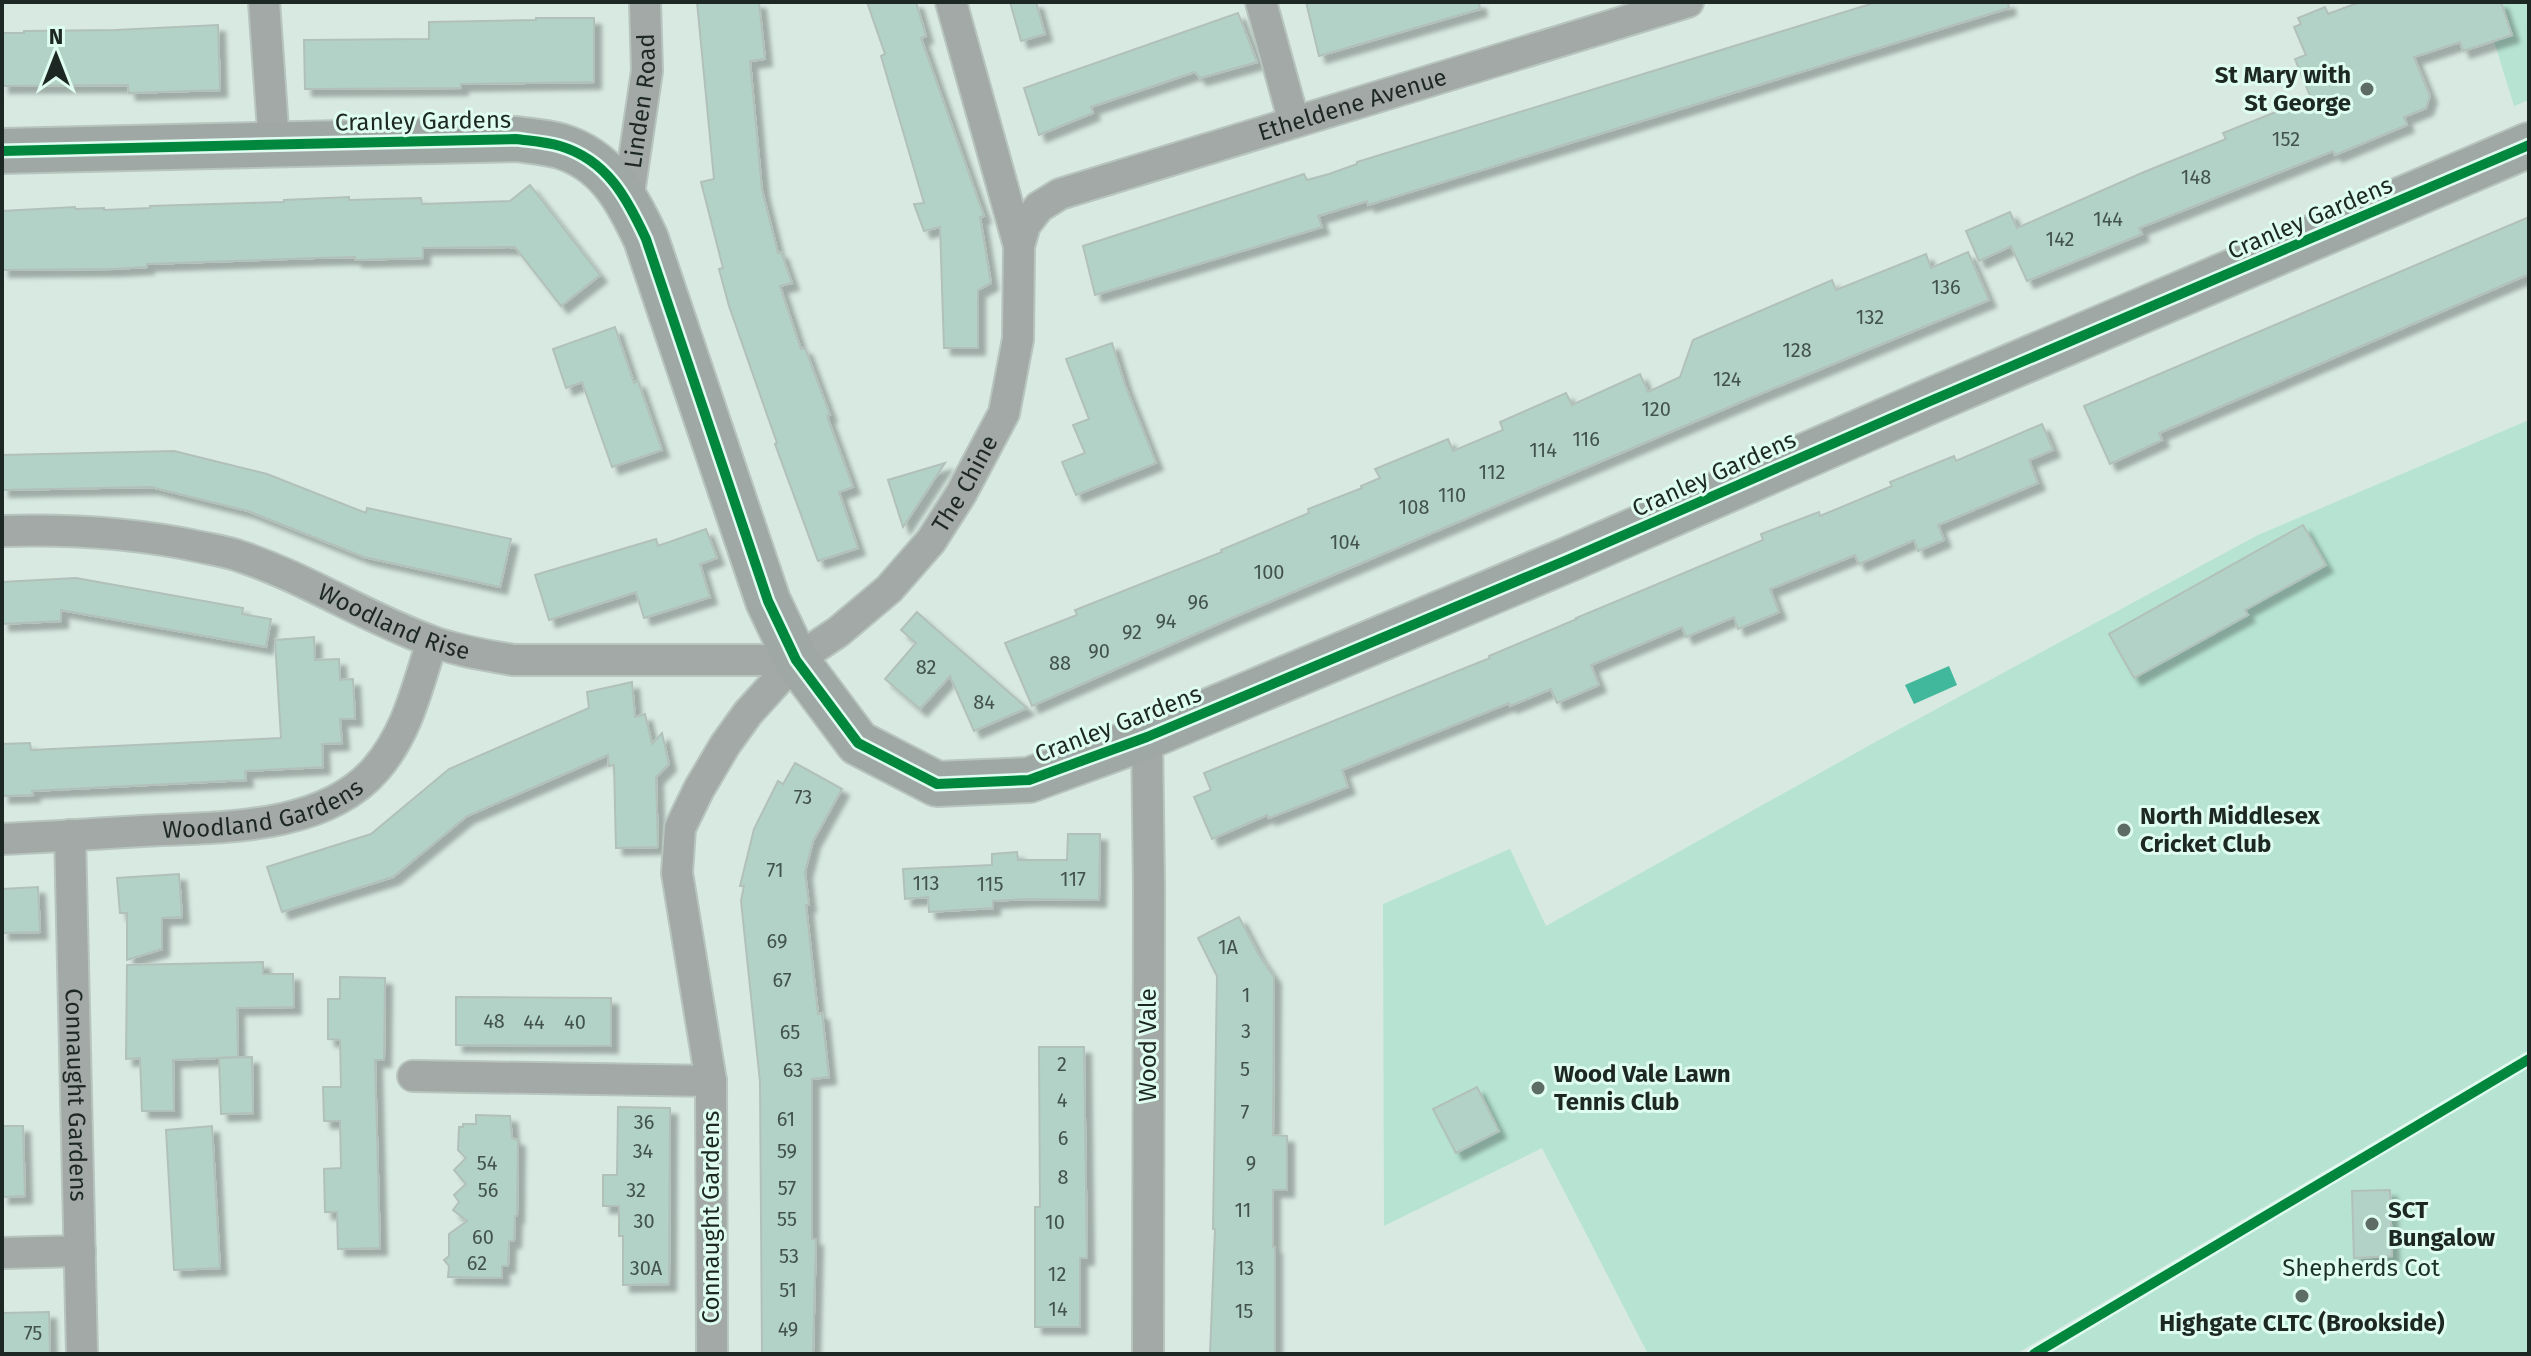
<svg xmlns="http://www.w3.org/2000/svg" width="2531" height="1356" font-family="'Fira Sans',sans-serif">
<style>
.green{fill:#b6e3d2}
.water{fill:#41b89b}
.building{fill:#b3d2c7;stroke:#b2c0ba;stroke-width:2;filter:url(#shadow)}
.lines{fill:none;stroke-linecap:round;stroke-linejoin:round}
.street-casing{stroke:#b8c5bf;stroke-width:34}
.secondary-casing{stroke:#b8c5bf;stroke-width:48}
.street{stroke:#a2a9a6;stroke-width:30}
.secondary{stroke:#a0a8a6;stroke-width:44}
.cycleway-casing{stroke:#dffdf0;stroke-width:15}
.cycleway{stroke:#00873e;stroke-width:10}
.poi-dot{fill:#5e6c66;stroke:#dffdf0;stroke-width:3}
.labels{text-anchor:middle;stroke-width:6;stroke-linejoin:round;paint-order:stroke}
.number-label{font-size:20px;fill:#42524d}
.poi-label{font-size:24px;font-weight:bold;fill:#1d2824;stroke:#dffdf0;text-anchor:start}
.street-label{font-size:24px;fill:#1d2824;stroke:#dffdf0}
.park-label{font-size:24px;fill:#1b3028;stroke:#dffdf0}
</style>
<defs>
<filter id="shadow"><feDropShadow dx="7" dy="7" stdDeviation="2" flood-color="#0004"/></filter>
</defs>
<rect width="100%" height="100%" fill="#d8e9e2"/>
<g class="green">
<polygon points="2501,2 2529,2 2529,100 2514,106 2494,41 2511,35"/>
<polygon points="2529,420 2529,1050 2016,1354 1648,1354 1542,1148 1384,1226 1383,904 1510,849 1546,926 1870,745 2258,535"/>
<polygon points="2529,1067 2529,1354 2048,1354"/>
</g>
<polygon class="water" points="1949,666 1957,685 1914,704 1905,685"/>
<g class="building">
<polygon points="697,2 759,2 765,59 750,61 762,190 778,253 781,252 792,283 780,286 801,349 805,348 830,415 827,416 853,487 839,492 858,548 818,561 775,444 777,443 729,306 719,269 723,268 701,182 714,179"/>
<polygon points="867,2 916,2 926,36 921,38 984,216 980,217 991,283 978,290 978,348 944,348 940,227 924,231 914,204 924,203 881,56 885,54"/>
<polygon points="1010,2 1036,2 1045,34 1021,41"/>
<polygon points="1306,2 1479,2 1480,9 1319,56"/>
<polygon points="1877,2 2008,2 2009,8 1368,205 1367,201 1318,216 1322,227 1095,295 1083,246 1304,174 1307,180 1329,174 1357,164 1357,162"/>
<polygon points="2360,2 2501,2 2512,35 2463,51 2460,42 2414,57 2430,96 2426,108 2404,117 2407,125 2335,155 2333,151 2139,228 2142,234 2027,281 2011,246 1979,261 1966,231 2010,212 2017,228 2144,172 2226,139 2223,133 2311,98 2295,59 2306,55 2294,27 2301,24 2298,18 2325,7 2328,14"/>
<polygon points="1238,13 1257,62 1200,78 1195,72 1091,107 1093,113 1039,135 1024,88"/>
<polygon points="536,18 594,18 594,82 461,84 461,88 305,89 304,40 429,39 429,22 536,20"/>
<polygon points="218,25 220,90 129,93 128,85 2,86 2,33 24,33 24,31 115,30"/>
<polygon points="530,185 600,275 561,306 515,247 423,248 423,258 355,260 355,257 316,258 147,264 147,267 113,269 2,270 2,211 75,207 75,209 104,208 104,210 150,208 150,206 284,202 284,200 349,197 349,200 421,198 422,204 510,201"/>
<polygon points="2529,217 2529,274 2159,433 2162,440 2110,464 2084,406"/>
<polygon points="1968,252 1989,300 1755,396 1227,620 1032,706 1005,643 1077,615 1075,610 1222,552 1221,550 1309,513 1308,509 1362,488 1361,486 1380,478 1375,469 1448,439 1453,451 1503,430 1500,422 1566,393 1572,405 1640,374 1648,392 1680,377 1693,340 1832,280 1836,290 1926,254 1931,268"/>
<polygon points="615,327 634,383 638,381 662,450 612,467 582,382 566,388 553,349"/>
<polygon points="1112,343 1125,385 1156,463 1076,495 1062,462 1085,453 1073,425 1089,419 1066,359"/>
<polygon points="2042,424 2053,450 2029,460 2038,483 1938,525 1944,540 1918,551 1914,540 1859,564 1855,555 1770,589 1779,612 1738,629 1734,617 1686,637 1682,627 1591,665 1599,685 1557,703 1551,689 1510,706 1509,703 1342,770 1348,787 1269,818 1267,815 1212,839 1194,797 1211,790 1204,773 1490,658 1489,656 1577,619 1576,618 1763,540 1761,534 1819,512 1820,516 1892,486 1890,482 1954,456 1956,461"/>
<polygon points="174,451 267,474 366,513 367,508 511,539 500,587 364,557 248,511 151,487 2,490 2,455"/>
<polygon points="945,463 903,527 888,480"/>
<polygon points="2303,525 2326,565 2245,610 2248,615 2134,678 2109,634"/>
<polygon points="706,529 717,558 700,564 710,597 644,618 636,592 549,620 535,575 656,539 658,546"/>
<polygon points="76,578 243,608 242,614 271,619 266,647 61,610 61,621 2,624 2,582"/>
<polygon points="917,612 929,623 1027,708 974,731 950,676 920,709 885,679 916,643 901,630"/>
<polygon points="314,637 315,660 339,659 340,680 353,679 355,719 340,719 342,743 322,744 323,767 245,771 246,780 32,791 33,795 2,796 2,744 30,743 31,750 281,738 275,640"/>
<polygon points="632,682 635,717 645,714 652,744 662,733 669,764 656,777 658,847 616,848 614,765 609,766 608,755 467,816 393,877 282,912 267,867 371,834 449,769 589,708 587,692"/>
<polygon points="795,763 842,789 813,841 805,872 809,905 806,905 818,1014 822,1013 829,1077 812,1079 812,1239 816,1239 813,1354 762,1354 760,1082 741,901 744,886 740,886 754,829 778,781 783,784"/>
<polygon points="1068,834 1100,834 1099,900 1026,899 993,901 993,908 929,912 928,897 905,899 903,869 992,865 992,854 1017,852 1018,860 1067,860"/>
<polygon points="179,874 182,917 162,918 162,949 127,960 127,913 120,913 117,878"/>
<polygon points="38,887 40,932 2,933 2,889"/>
<polygon points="1239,917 1259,955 1274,977 1273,1135 1287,1136 1287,1190 1273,1190 1273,1247 1275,1247 1275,1354 1210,1354 1215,1229 1213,1229 1217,976 1198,938"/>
<polygon points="263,962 263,974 293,974 294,1007 237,1008 238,1057 173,1060 174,1111 142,1111 140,1058 126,1059 127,965"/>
<polygon points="340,977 385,978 384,1060 375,1060 380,1248 338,1249 337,1212 325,1212 324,1169 341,1168 340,1121 324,1121 323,1087 341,1087 340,1040 328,1039 328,999 340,999"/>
<polygon points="456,997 611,998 611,1046 456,1045"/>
<polygon points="1039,1047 1084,1047 1087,1258 1080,1258 1080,1327 1035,1327 1035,1207 1040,1207"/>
<polygon points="252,1057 253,1113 221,1114 219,1058"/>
<polygon points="1477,1087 1499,1131 1456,1153 1433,1109"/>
<polygon points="618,1107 670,1108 669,1284 623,1285 623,1236 619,1236 619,1206 603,1206 603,1175 617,1175"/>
<polygon points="476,1115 510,1116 512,1138 518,1140 517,1216 515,1216 514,1241 509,1241 508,1266 502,1266 502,1278 448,1277 449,1266 444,1260 449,1256 449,1234 467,1221 453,1210 459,1202 454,1195 466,1184 454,1170 466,1158 458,1150 459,1127 463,1127 463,1124 476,1124"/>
<polygon points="2,1126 23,1126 25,1196 2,1197"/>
<polygon points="212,1126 220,1268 174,1270 166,1130"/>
<polygon points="2390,1190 2392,1256 2354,1258 2352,1191"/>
<polygon points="49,1312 50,1354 2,1354 2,1313"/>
</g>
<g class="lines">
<g class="street-casing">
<g id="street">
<polyline points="264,2 274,144"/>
<polyline points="951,2 1019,246"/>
<polyline points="1261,2 1294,122"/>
<path id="s1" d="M628 200 647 71 645 2"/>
<path id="s2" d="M2 531C69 529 136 533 201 547 215 550 229 552 242 557 308 579 366 618 431 641 457 651 486 655 513 660H796"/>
<polyline points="1147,737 1149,888 1148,1354"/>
<path id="s3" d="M70 835 82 1354"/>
<path id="s4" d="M2 839C49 837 95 834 142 831 217 827 323 831 376 769 408 732 417 687 432 642"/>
<polyline points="413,1076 711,1081"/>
<polyline points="2,1253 80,1251"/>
<path id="s5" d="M712 1354 711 1081 677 873 680 828 699 789 725 745 748 713 796 660 838 632 889 589 931 541 961 494 1004 413 1018 339 1019 246 1025 225 1039 207 1060 194 1688 2"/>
</g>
</g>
<g class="secondary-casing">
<path id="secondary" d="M2 151 516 139C531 141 546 142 560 146 607 160 627 198 646 239L768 601 796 660 858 743 937 784 1029 780 1147 737 1567 560 1928 402 2529 145"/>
</g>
<use href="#street" class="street"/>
<use href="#secondary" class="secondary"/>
<g class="cycleway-casing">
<g id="cycleway">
<path d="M2 151 516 139C531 141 546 142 560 146 607 160 627 198 646 239L768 601 796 660 858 743 937 784 1029 780 1147 737 1567 560 1928 402 2529 145"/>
<polyline points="2034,1354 2529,1059"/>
</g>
</g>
<use href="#cycleway" class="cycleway"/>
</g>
<g class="poi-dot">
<circle cx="2367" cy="89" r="8"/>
<circle cx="2124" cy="830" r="8"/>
<circle cx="1538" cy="1088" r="8"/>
<circle cx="2372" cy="1224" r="8"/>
<circle cx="2302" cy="1296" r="8"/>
</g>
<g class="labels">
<g class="number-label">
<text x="2286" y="146">152</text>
<text x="2196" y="184">148</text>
<text x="2108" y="226">144</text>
<text x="2060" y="246">142</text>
<text x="1946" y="294">136</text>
<text x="1870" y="324">132</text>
<text x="1797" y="357">128</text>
<text x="1727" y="386">124</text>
<text x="1656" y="416">120</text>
<text x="1586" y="446">116</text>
<text x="1543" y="457">114</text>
<text x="1492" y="479">112</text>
<text x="1452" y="502">110</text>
<text x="1414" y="514">108</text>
<text x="1345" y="549">104</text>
<text x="1269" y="579">100</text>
<text x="1198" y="609">96</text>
<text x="1166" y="628">94</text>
<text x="1132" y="639">92</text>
<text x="1099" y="658">90</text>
<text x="1060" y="670">88</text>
<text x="926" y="674">82</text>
<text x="984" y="709">84</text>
<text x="803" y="804">73</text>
<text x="775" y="877">71</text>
<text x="1073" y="886">117</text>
<text x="926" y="890">113</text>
<text x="990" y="891">115</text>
<text x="777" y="948">69</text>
<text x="1228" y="954">1A</text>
<text x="782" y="987">67</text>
<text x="1246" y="1002">1</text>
<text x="494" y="1028">48</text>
<text x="534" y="1029">44</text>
<text x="575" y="1029">40</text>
<text x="1246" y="1038">3</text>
<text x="790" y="1039">65</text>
<text x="1062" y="1071">2</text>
<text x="1245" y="1076">5</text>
<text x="793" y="1077">63</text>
<text x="1062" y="1107">4</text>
<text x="1245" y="1119">7</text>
<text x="786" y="1126">61</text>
<text x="644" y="1129">36</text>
<text x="1063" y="1145">6</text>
<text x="643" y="1158">34</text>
<text x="787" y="1158">59</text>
<text x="487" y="1170">54</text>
<text x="1251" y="1170">9</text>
<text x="1063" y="1184">8</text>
<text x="787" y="1195">57</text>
<text x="488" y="1197">56</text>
<text x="636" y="1197">32</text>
<text x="1243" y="1217">11</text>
<text x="787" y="1226">55</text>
<text x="644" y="1228">30</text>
<text x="1055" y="1229">10</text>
<text x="483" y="1244">60</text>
<text x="789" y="1263">53</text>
<text x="477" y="1270">62</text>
<text x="646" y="1275">30A</text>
<text x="1245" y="1275">13</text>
<text x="1057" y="1281">12</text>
<text x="788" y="1297">51</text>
<text x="1058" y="1316">14</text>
<text x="1244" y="1318">15</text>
<text x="788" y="1336">49</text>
<text x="33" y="1340">75</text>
</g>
<g class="poi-label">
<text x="2351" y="83" text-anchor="end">St Mary with<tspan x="2351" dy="28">St George</tspan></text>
<text x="2140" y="824">North Middlesex<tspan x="2140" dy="28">Cricket Club</tspan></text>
<text x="1554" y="1082">Wood Vale Lawn<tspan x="1554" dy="28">Tennis Club</tspan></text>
<text x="2388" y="1218">SCT<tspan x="2388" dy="28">Bungalow</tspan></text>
<text x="2302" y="1331" text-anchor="middle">Highgate CLTC (Brookside)</text>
</g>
<g class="street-label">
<text dy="8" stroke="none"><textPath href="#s1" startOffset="100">Linden Road</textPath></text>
<text dy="8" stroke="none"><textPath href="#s5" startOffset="1606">Etheldene Avenue</textPath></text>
<text transform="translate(423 121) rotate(-1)" y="8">Cranley Gardens</text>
<text transform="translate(2310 218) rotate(-23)" y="8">Cranley Gardens</text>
<text transform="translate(1714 474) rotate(-24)" y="8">Cranley Gardens</text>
<text dy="8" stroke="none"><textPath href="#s5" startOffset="982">The Chine</textPath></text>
<text dy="8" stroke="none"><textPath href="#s2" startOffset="408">Woodland Rise</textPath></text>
<text transform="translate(1118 724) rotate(-21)" y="8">Cranley Gardens</text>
<text dy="8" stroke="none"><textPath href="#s4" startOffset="264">Woodland Gardens</textPath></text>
<text transform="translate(1148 1045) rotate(-90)" y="8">Wood Vale</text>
<text dy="8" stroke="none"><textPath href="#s3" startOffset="260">Connaught Gardens</textPath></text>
<text transform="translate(711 1217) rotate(-90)" y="8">Connaught Gardens</text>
</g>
<g class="park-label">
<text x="2361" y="1276">Shepherds Cot</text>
</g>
</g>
<rect width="2531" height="1356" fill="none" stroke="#1d2824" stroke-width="8"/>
<g transform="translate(56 56)" stroke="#dffdf0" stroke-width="6" paint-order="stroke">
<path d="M0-6L14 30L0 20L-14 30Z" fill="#1d2824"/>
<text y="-12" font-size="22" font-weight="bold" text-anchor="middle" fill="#1d2824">N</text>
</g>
</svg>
